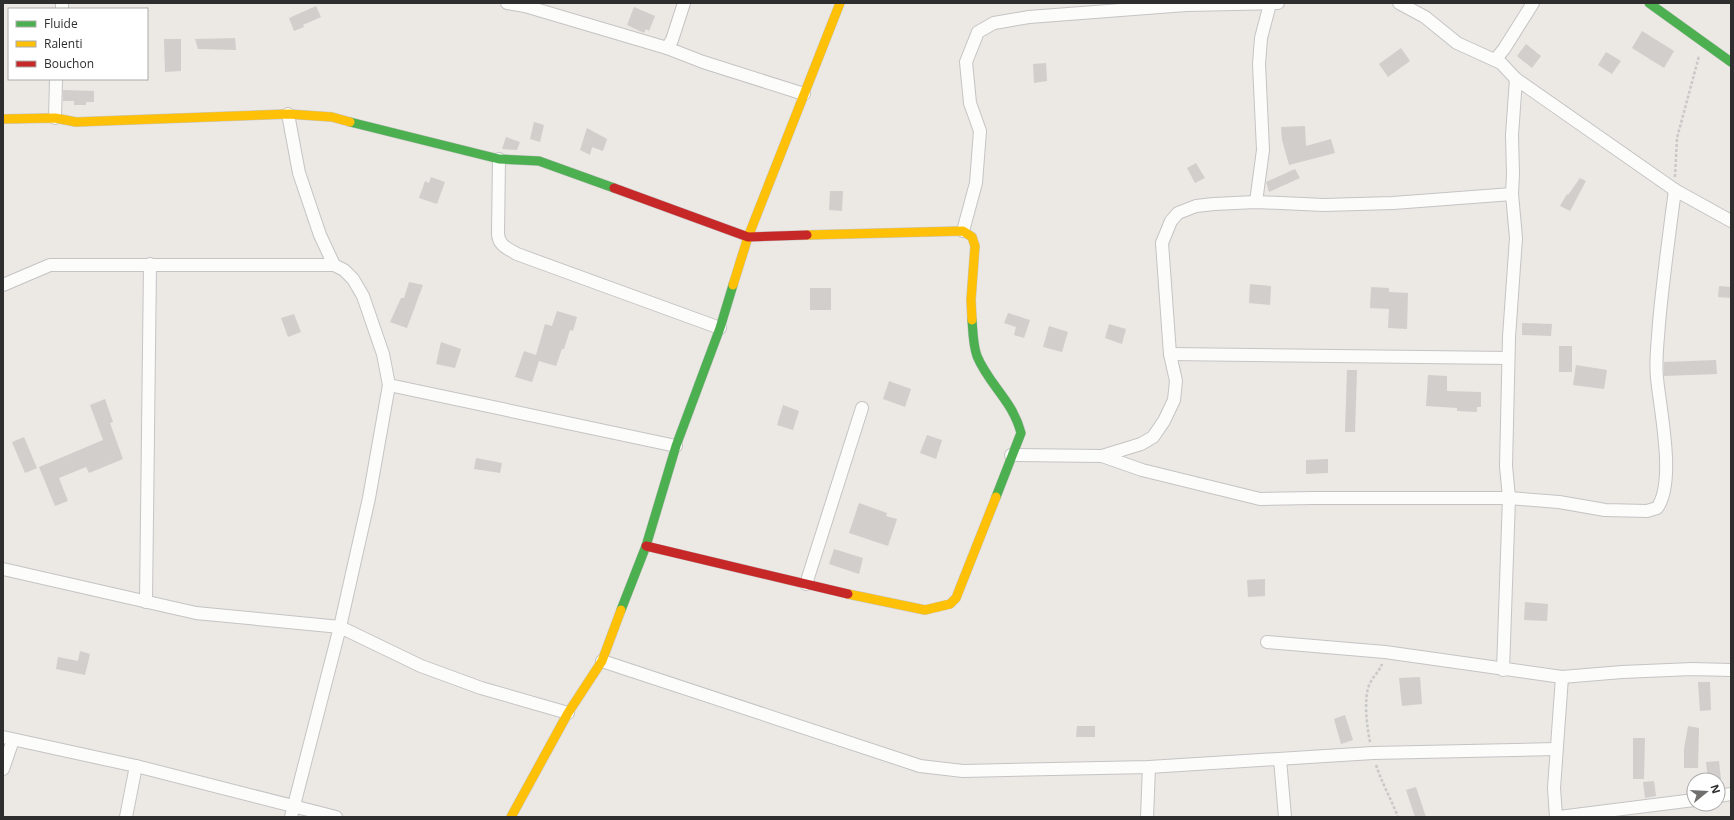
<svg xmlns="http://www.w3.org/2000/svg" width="1734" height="820" font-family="'Open Sans',sans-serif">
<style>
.building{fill:#d1cecb}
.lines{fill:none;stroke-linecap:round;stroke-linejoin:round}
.street-casing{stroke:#c5c4c5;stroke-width:14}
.fast-casing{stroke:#c5c4c5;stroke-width:10}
.slow-casing{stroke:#c5c4c5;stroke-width:10}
.jam-casing{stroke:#c5c4c5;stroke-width:10}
.path{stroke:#c9c9c8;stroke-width:2.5;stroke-dasharray:3 2;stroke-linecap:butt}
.street{stroke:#fcfcfb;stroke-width:12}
.fast{stroke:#4caf50;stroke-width:9}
.slow{stroke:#ffc107;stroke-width:9}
.jam{stroke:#c62828;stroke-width:9}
</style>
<rect width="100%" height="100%" fill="#ece8e4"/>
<g class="building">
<polygon points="316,6 321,17 303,25 304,27 294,31 289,18"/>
<polygon points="634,7 655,16 649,31 646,29 644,33 627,25"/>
<polygon points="1642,31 1674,51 1664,68 1632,48"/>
<polygon points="235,38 236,50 198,49 195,39"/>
<polygon points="164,39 181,39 181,71 165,72"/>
<polygon points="1526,44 1541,56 1532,68 1517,56"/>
<polygon points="1401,48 1410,61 1388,77 1379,64"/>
<polygon points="1606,52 1621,61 1612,74 1598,65"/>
<polygon points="1046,63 1047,81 1034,83 1033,64"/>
<polygon points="63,90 94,91 94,102 86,102 86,105 74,105 74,101 63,101"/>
<polygon points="534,122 544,125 540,142 530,139"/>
<polygon points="1305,126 1306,146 1331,139 1335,153 1289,165 1282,140 1281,127"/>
<polygon points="587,128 607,139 603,151 592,147 590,155 580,150"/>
<polygon points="506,137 520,142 517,150 502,149"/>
<polygon points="1196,163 1205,178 1195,183 1187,168"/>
<polygon points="1295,169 1300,178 1269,192 1266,182"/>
<polygon points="431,177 445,182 437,204 419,198 425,181 429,183"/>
<polygon points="1580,178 1586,181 1570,211 1560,206 1567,194 1568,195"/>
<polygon points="830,191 843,191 842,211 829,210"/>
<polygon points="409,282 423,285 407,328 390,322 401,298 404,298"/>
<polygon points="1250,284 1271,286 1270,305 1249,303"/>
<polygon points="1719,286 1731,287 1731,298 1718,297"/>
<polygon points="1371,287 1389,288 1389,292 1408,293 1407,329 1388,328 1389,309 1370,308"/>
<rect x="810" y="288" width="21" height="22"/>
<polygon points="557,311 577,317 573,331 570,330 564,349 562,349 556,366 539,361 532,382 515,377 524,351 536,355 545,324 552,326"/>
<polygon points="1008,313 1030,320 1024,338 1014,335 1016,327 1004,323"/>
<polygon points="294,314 301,332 288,337 281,318"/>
<polygon points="1522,323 1552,324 1551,336 1522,335"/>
<polygon points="1109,324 1126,329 1122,344 1105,338"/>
<polygon points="1049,326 1068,332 1062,352 1043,347"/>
<polygon points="441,342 461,349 455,368 436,364"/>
<rect x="1559" y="346" width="13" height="26"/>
<polygon points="1716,360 1717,374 1664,376 1664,362"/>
<polygon points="1576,365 1607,370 1604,389 1573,385"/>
<polygon points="1347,370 1357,370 1355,432 1345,432"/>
<polygon points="1428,375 1447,376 1447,391 1481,392 1481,407 1477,407 1477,412 1457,411 1457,408 1426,406"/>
<polygon points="889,381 911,389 905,407 883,399"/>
<polygon points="105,399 113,422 110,423 123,459 89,473 86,467 59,478 68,501 55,506 39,467 103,440 90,405"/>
<polygon points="783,405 799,411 793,430 777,425"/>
<polygon points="927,435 942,440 936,459 920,453"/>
<polygon points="24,437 37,468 25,473 12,442"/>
<polygon points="476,458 502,463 500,473 474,469"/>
<polygon points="1328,459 1328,473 1306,474 1306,460"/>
<polygon points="859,503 887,513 886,516 897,519 888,546 849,533"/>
<polygon points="834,549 863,558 859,574 829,564"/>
<polygon points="1265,579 1265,596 1248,597 1247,580"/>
<polygon points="1525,602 1548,604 1547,621 1524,620"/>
<polygon points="80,651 90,654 85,675 56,669 58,657 78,661"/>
<polygon points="1420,677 1422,704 1402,706 1399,678"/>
<polygon points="1698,682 1710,682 1711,710 1700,711"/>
<polygon points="1345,715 1353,740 1341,744 1334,719"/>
<polygon points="1077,726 1095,726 1095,737 1076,737"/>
<polygon points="1688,726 1699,728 1698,768 1684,768 1684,749"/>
<polygon points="1633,738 1645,738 1644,779 1633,779"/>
<polygon points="1719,761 1721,779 1708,780 1706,762"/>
<polygon points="1654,781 1656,796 1645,798 1643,782"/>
<polygon points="1416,787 1426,817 1415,817 1406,790"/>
</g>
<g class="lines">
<g class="street-casing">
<g id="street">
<polyline points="507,3 525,6 667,48 703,62 804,94"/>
<polyline points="1399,3 1425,17 1457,43 1501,63 1516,79 1675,190 1731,221"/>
<polyline points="62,9 62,3"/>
<polyline points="667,48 672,40 684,3"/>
<polyline points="1495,60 1504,49 1533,3"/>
<polyline points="288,114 299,173 320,235 334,265"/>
<polyline points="55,118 56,79"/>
<path d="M499 159 498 233C498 245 507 248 517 254L720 328"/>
<polyline points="1256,202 1263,150 1259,64 1261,38 1270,4"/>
<polyline points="963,231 976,183 980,131 970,103 966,62 978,32 994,23 1029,17 1186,5 1278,3"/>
<polyline points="3,285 50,265 334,265 344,270 353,279 363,296 383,354 389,385 369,498 340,627 291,817"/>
<polyline points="1170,354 1508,358"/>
<polyline points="389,385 676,446"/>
<polyline points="1011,455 1102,456 1141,444 1153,437 1164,421 1174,400 1176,381 1170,354 1162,243 1171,221 1178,213 1196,206 1214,204 1256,202 1324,205 1393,203 1512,194"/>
<path d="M1102 456 1142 470 1260 499 1313 498H1509L1559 502 1605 510 1647 511 1657 508C1676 482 1660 410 1657 378 1655 359 1658 341 1659 323 1663 279 1669 235 1675 190"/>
<polyline points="3,569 196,613 340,627 421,666 481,688 568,713"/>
<polyline points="806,584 862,408"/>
<polyline points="146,602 150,264"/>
<polyline points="1267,642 1385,652 1562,677 1622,672 1692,669 1731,670"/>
<polyline points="602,661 920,766 963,771 1149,767 1373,753 1556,749"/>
<polyline points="1503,670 1509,498 1506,466 1509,337 1516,238 1512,194 1513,174 1512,135 1516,79"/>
<polyline points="3,737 136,766 336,817"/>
<polyline points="1280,759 1285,817"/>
<polyline points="3,769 13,740"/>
<polyline points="1718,796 1731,794"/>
<polyline points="126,817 136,766"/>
<polyline points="1147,817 1149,767"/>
<polyline points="1556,817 1554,788 1562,677"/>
<polyline points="1559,817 1694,800"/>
</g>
</g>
<g class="fast-casing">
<g id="fast">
<polyline points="1649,3 1731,62"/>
<polyline points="350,122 499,159 539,161 614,188"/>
<path d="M972 320C973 332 973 345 977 356 989 385 1013 401 1021 433L996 497"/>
<polyline points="621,610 646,546 676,446 720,328 733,285"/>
</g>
</g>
<g class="slow-casing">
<g id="slow">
<polyline points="3,119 55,118 76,122 288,114 332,117 350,122"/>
<polyline points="807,235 963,231 972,237 975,246 971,300 972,320"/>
<polyline points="733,285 748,237 840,3"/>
<polyline points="848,594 925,610 950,604 956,598 996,497"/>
<polyline points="511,817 568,713 602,661 621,610"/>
</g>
</g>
<g class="jam-casing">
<g id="jam">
<polyline points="614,188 748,237 807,235"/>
<polyline points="646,546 848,594"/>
</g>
</g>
<g class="path">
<polyline points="1675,177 1677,138 1699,56"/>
<path d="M1370 742C1367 727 1363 697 1370 683 1374 675 1379 672 1382 664"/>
<path d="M1376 765C1382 783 1391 799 1398 817"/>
</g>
<use href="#street" class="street"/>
<use href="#fast" class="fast"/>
<use href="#slow" class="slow"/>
<use href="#jam" class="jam"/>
</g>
<rect width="1734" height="820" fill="none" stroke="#2e2e2e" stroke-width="8"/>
<rect x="8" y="8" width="140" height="72" fill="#ffffff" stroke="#ababab"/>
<rect x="16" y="21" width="20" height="6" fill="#4caf50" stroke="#ababab"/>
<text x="44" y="28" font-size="12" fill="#2e2e2e">Fluide</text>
<rect x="16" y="41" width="20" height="6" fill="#ffc107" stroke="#ababab"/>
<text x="44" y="48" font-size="12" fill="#2e2e2e">Ralenti</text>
<rect x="16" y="61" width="20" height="6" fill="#c62828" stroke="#ababab"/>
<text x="44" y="68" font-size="12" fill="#2e2e2e">Bouchon</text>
<g transform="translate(1706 792) rotate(72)"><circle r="19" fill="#ffffff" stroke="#ababab"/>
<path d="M0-3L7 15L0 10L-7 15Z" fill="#706f6e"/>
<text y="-6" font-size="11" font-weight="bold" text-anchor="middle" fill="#2e2e2e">N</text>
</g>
</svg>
